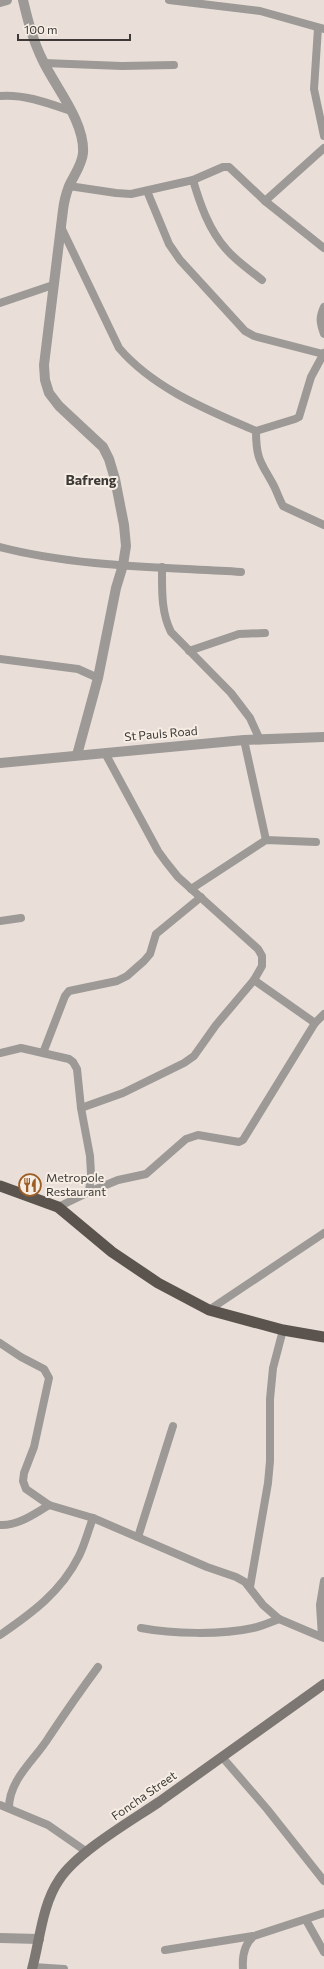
<svg xmlns="http://www.w3.org/2000/svg" width="324" height="1969" font-family="Commissioner,sans-serif">
<style>
.lines{fill:none;stroke-linecap:round;stroke-linejoin:round}
.minor{stroke:#9d9996;stroke-width:8}
.tertiary{stroke:#9d9996;stroke-width:10}
.secondary{stroke:#7d7773;stroke-width:10}
.trunk{stroke:#5b544e;stroke-width:11}
.labels{text-anchor:middle;stroke-width:4;stroke-linejoin:round;paint-order:stroke}
.street-label{font-size:12px;fill:#3c3936;stroke:#f6ede5}
.poi-label{font-size:12px;fill:#3c3936;stroke:#f6ede5;text-anchor:start}
.quarter-label{font-size:14px;font-weight:bold;fill:#3c3936;stroke:#f6ede5}
</style>
<rect width="100%" height="100%" fill="#e9dfd8"/>
<g class="lines">
<g class="minor">
<polyline points="169,0 260,11 324,29"/>
<polyline points="318,28 314,89 324,136"/>
<polyline points="44,63 122,66 174,65"/>
<path d="M0 96C24 94 48 103 71 111"/>
<path d="M193 180C200 204 209 230 226 249 236 261 250 270 262 280"/>
<polyline points="69,186 116,193 131,194 193,180 223,167 229,167 265,201 324,248"/>
<polyline points="147,191 169,244 180,260 245,331 254,336 323,354"/>
<polyline points="265,201 324,148"/>
<path d="M61 227 119 348C154 389 208 410 256 431L295 419 299 417 311 377 324 353"/>
<polyline points="0,303 53,285"/>
<path d="M324 307C319 318 320 323 324 334"/>
<path d="M256 431C256 460 261 462 274 486 277 492 279 499 283 506L324 525"/>
<path d="M0 547C77 567 162 567 241 572"/>
<path d="M162 567C162 590 161 612 171 632L231 693 250 718 260 740"/>
<polyline points="189,651 239,634 265,633"/>
<polyline points="0,659 78,669 98,678"/>
<polyline points="244,740 266,840"/>
<polyline points="191,889 266,840 316,842"/>
<polyline points="0,921 21,918"/>
<polyline points="254,980 315,1023"/>
<polyline points="0,1053 21,1048 69,1059 73,1062 77,1069 81,1108 90,1156 91,1174 89,1192 58,1207"/>
<polyline points="43,1053 65,996 69,991 117,981 127,976 144,961 150,954 156,934 201,897"/>
<polyline points="81,1108 123,1093 184,1063 194,1056 216,1025 254,980 262,966 262,956 258,949 178,877 166,862 158,851 105,753"/>
<polyline points="89,1192 118,1180 146,1174 186,1139 198,1135 239,1142 243,1140 315,1023 324,1014"/>
<polyline points="209,1310 324,1233"/>
<polyline points="0,1343 21,1357 44,1369 49,1378 34,1447 24,1473 23,1481 26,1489 49,1505"/>
<path d="M0 1525C17 1526 35 1514 49 1505L93 1518 207 1567 236 1577 245 1582 263 1605 279 1619 324 1638"/>
<polyline points="138,1537 173,1426"/>
<polyline points="250,1587 268,1483 270,1461 270,1399 273,1368 283,1330"/>
<path d="M141 1628C172 1634 222 1635 253 1628 262 1626 271 1622 279 1619"/>
<path d="M0 1635C32 1613 61 1592 79 1556 85 1544 88 1531 93 1518"/>
<polyline points="322,1637 320,1605 324,1581"/>
<polyline points="223,1758 267,1809 324,1881"/>
<polyline points="0,1805 48,1825 87,1852"/>
<path d="M9 1808C9 1779 35 1760 49 1737 65 1713 81 1690 98 1667"/>
<polyline points="306,1920 324,1952"/>
<polyline points="165,1950 253,1936"/>
<polyline points="33,1967 64,1969"/>
<path d="M243 1969C242 1956 244 1944 254 1936L324 1913"/>
</g>
<g class="tertiary">
<path d="M23 0C28 21 33 41 43 61 56 88 85 122 83 153 82 165 74 175 69 186 66 194 64 201 63 210L44 365 45 380 49 393 59 406 103 447 109 459 115 479 124 525 126 546 123 565 116 588 98 678 77 755"/>
<polyline points="0,2 7,0"/>
<polyline points="0,763 244,740 324,737"/>
<polyline points="0,1938 39,1939"/>
</g>
<path class="secondary" d="M32 1969C40 1940 42 1905 59 1880 77 1852 131 1821 159 1802 214 1763 269 1723 324 1684"/>
<polyline class="trunk" points="0,1186 58,1207 112,1252 158,1283 209,1310 283,1330 324,1337"/>
</g>
<defs>
<g id="restaurant-ring" transform="scale(1.15)"><circle r="9.5" fill="#f6ede5" stroke="#9c5e24" stroke-width="1.5"/><path d="M-5-6h1v4h1v-4h1v4h1v-4h1v5L-1.5 .5V6h-2V.5L-5-1ZM5-6V6H3V1.5H1.5Q1.5-4 5-6Z" fill="#9c5e24"/></g>
</defs>
<g fill-rule="evenodd">
<use href="#restaurant-ring" x="30" y="1185"/>
</g>
<g class="labels">
<g class="street-label">
<text transform="translate(161 734) rotate(-5)" y="4">St Pauls Road</text>
<text transform="translate(144 1796) rotate(-35)" y="4">Foncha Street</text>
</g>
<g class="poi-label">
<text x="46" y="1182">Metropole<tspan x="46" dy="14">Restaurant</tspan></text>
</g>
<g class="quarter-label">
<text x="91" y="485">Bafreng</text>
</g>
</g>
<path d="M18 34v6h112v-6" fill="none" stroke="#3c3936" stroke-width="2"/>
<text x="24" y="34" font-size="12" fill="#3c3936" stroke="#f6ede5" stroke-width="3" paint-order="stroke">100 m</text>
</svg>
